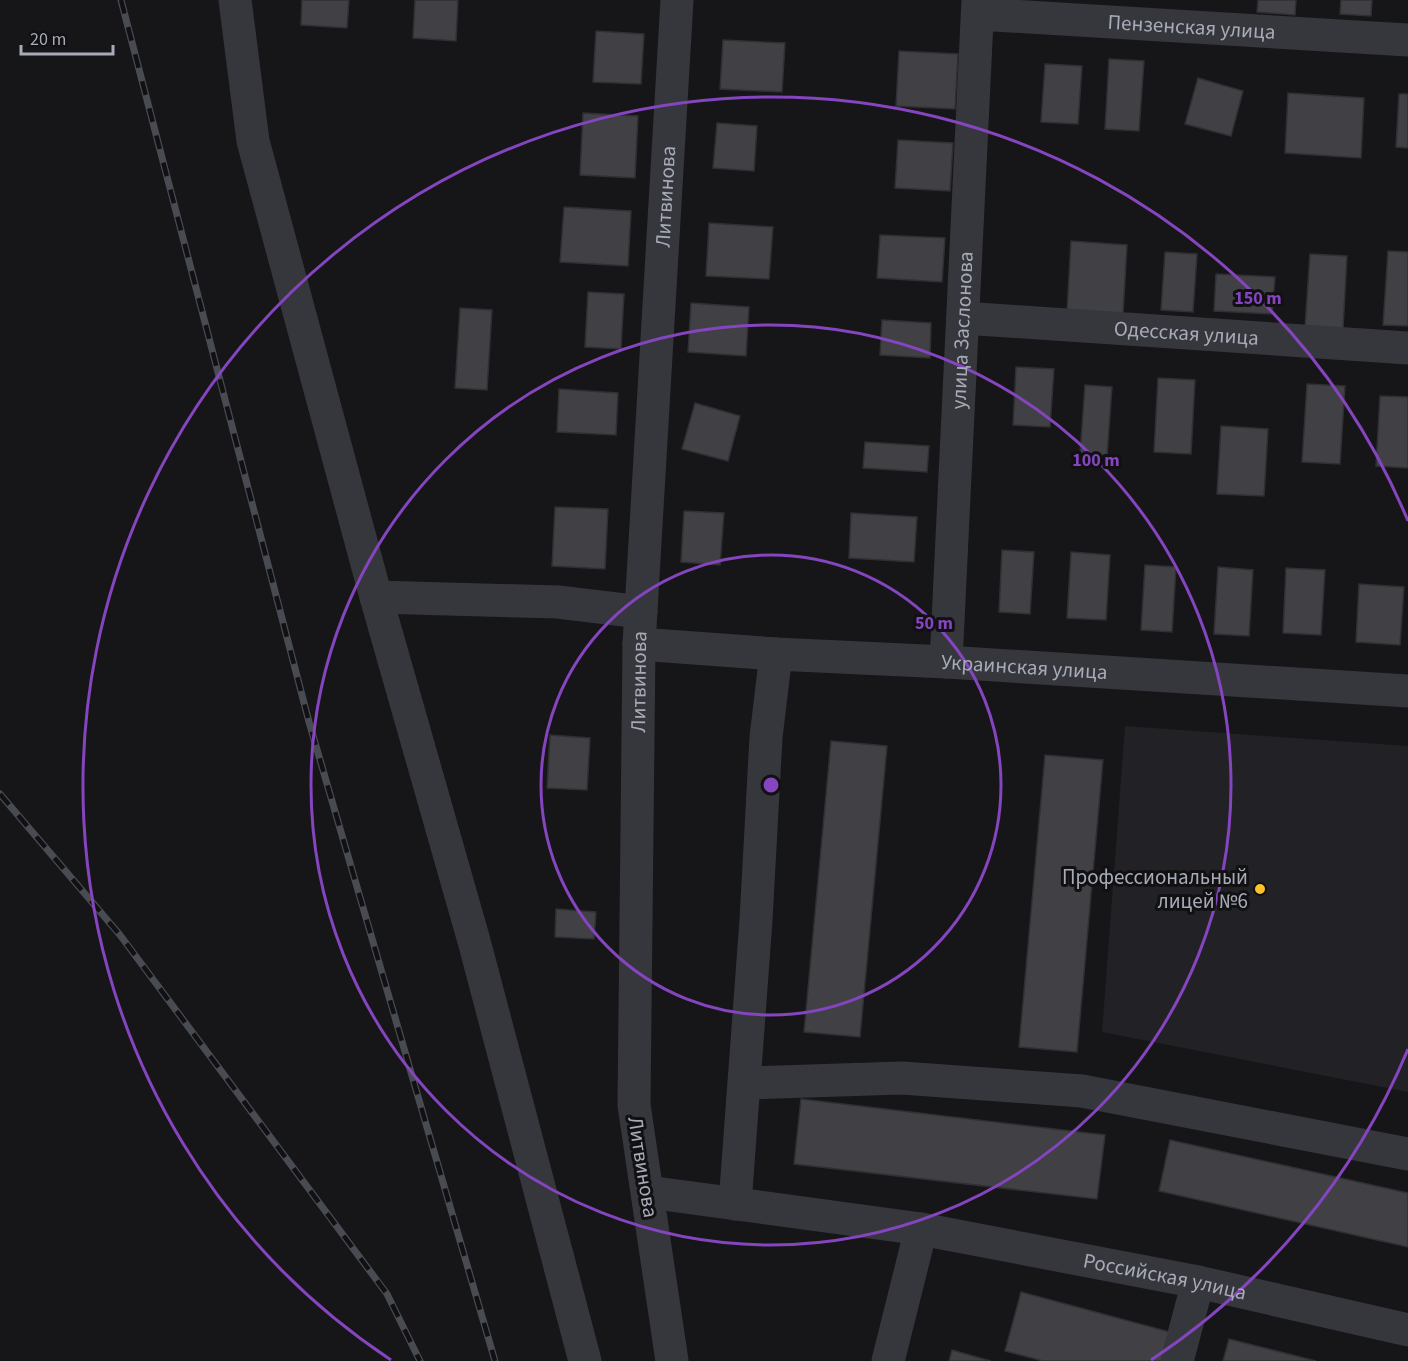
<svg xmlns="http://www.w3.org/2000/svg" width="1408" height="1361" font-family="'Source Sans 3',sans-serif">
<style>
.built{fill:#222125}
.building{fill:#404045;stroke:#302f34;stroke-width:1.5}
.lines{fill:none;stroke-linecap:round;stroke-linejoin:round}
.minor{stroke:#36373d;stroke-width:33}
.rail-casing{stroke:#494b52;stroke-width:7}
.rail{stroke:#111013;stroke-width:4.5;stroke-dasharray:14;stroke-linecap:butt}
.ring{fill:none;stroke:#8445be;stroke-width:3}
.poi-dot{fill:#fcc229;stroke:#111013;stroke-width:2}
.labels{text-anchor:middle;stroke-width:6;stroke-linejoin:round;paint-order:stroke}
.street-label{font-size:21px;fill:#a7abb8;stroke:#111013}
.poi-label{font-size:21px;fill:#a7abb8;stroke:#111013;text-anchor:end}
.centre{fill:#8445be;stroke:#111013;stroke-width:3}
.ring-label{font-size:18px;text-anchor:middle;font-weight:bold;fill:#8445be;stroke:#111013;stroke-width:6;stroke-linejoin:round;paint-order:stroke}
</style>
<rect width="100%" height="100%" fill="#161518"/>
<polygon class="built" points="1125,726 1408,746 1408,1092 1102,1032"/>
<g class="building">
<polygon points="302,0 349,0 347,28 301,25"/>
<polygon points="415,0 458,0 456,41 413,38"/>
<polygon points="1258,0 1296,0 1295,15 1257,12"/>
<polygon points="1341,0 1372,0 1371,16 1340,14"/>
<polygon points="596,31 644,34 641,84 593,82"/>
<polygon points="723,40 785,43 782,92 720,89"/>
<polygon points="899,51 958,54 955,109 896,106"/>
<polygon points="1109,59 1144,61 1139,131 1105,129"/>
<polygon points="1045,64 1082,66 1078,124 1041,122"/>
<polygon points="1198,78 1243,91 1231,136 1185,124"/>
<polygon points="1288,93 1364,98 1361,158 1285,153"/>
<polygon points="1399,94 1408,94 1408,148 1396,147"/>
<polygon points="583,113 638,116 635,178 580,175"/>
<polygon points="717,123 757,126 754,171 713,168"/>
<polygon points="898,140 953,143 950,191 895,188"/>
<polygon points="564,207 631,211 628,266 560,262"/>
<polygon points="709,223 773,227 769,279 706,276"/>
<polygon points="880,235 945,238 942,282 877,278"/>
<polygon points="1071,241 1127,245 1123,314 1067,311"/>
<polygon points="1388,251 1408,252 1408,326 1383,325"/>
<polygon points="1165,252 1197,254 1193,312 1161,310"/>
<polygon points="1310,254 1347,256 1343,329 1305,327"/>
<polygon points="1216,274 1275,277 1272,314 1214,311"/>
<polygon points="588,292 624,294 621,349 585,347"/>
<polygon points="691,303 749,307 746,356 688,352"/>
<polygon points="460,308 492,310 487,390 455,388"/>
<polygon points="882,320 931,323 930,358 880,355"/>
<polygon points="1016,367 1054,369 1050,427 1013,425"/>
<polygon points="1158,378 1195,380 1191,454 1154,452"/>
<polygon points="1307,384 1345,386 1340,464 1302,462"/>
<polygon points="1085,385 1112,387 1107,456 1080,454"/>
<polygon points="559,389 618,393 616,435 557,432"/>
<polygon points="1380,396 1408,397 1408,468 1376,466"/>
<polygon points="695,403 740,416 728,461 682,449"/>
<polygon points="1221,426 1268,429 1264,496 1217,494"/>
<polygon points="865,442 929,446 927,472 863,468"/>
<polygon points="555,507 608,509 605,569 552,566"/>
<polygon points="684,511 724,513 720,565 681,562"/>
<polygon points="851,513 917,517 914,562 849,558"/>
<polygon points="1002,550 1034,552 1030,614 999,612"/>
<polygon points="1071,552 1110,555 1106,620 1067,618"/>
<polygon points="1145,565 1176,567 1172,632 1141,630"/>
<polygon points="1218,567 1253,570 1249,636 1214,634"/>
<polygon points="1286,568 1325,570 1321,635 1283,633"/>
<polygon points="1359,584 1404,587 1400,645 1356,642"/>
<polygon points="550,735 590,738 587,790 547,788"/>
<polygon points="831,741 887,746 860,1037 804,1032"/>
<polygon points="1045,755 1103,760 1077,1052 1019,1047"/>
<polygon points="556,909 596,912 594,939 555,937"/>
<polygon points="801,1099 1105,1135 1097,1199 794,1164"/>
<polygon points="1170,1140 1408,1193 1408,1247 1159,1191"/>
<polygon points="1021,1292 1170,1332 1162,1361 1043,1361 1005,1351"/>
<polygon points="1229,1339 1316,1361 1223,1361"/>
<polygon points="952,1350 991,1361 949,1361"/>
</g>
<g class="lines">
<g class="minor">
<polyline points="235,0 253,141 376,597 558,602 641,612"/>
<path id="s1" d="M978 14 1408 40"/>
<path id="s2" d="M963 318 1408 348"/>
<polyline points="376,597 474,941 585,1361"/>
<path id="s3" d="M639 644 776 654 946 662 1408 691"/>
<path id="s4" d="M946 662 978 0"/>
<polyline points="745,1083 902,1078 1082,1091 1408,1154"/>
<path id="s5" d="M648 1192 921 1229 1198 1282 1408 1330"/>
<polyline points="735,1204 756,920 766,737 776,654"/>
<path id="s6" d="M672 1361 634 1105 639 644 677 0"/>
<polyline points="888,1361 921,1229"/>
<polyline points="1177,1361 1198,1282"/>
</g>
<g class="rail-casing">
<g id="rail">
<polyline points="121,0 309,722 495,1361"/>
<polyline points="0,794 120,935 387,1294 420,1361"/>
</g>
</g>
<use href="#rail" class="rail"/>
</g>
<g class="ring">
<circle cx="771" cy="785" r="230"/>
<circle cx="771" cy="785" r="460"/>
<path d="M1408 1049A689 689 0 0 1 1151 1360M391 1360A689 689 0 1 1 1408 521"/>
</g>
<circle class="poi-dot" cx="1260" cy="889" r="6"/>
<g class="labels">
<g class="street-label">
<text dy="7" stroke="none"><textPath href="#s1" startOffset="214">Пензенская улица</textPath></text>
<text dy="7" stroke="none"><textPath href="#s6" startOffset="1168">Литвинова</textPath></text>
<text dy="7" stroke="none"><textPath href="#s4" startOffset="332">улица Заслонова</textPath></text>
<text dy="7" stroke="none"><textPath href="#s2" startOffset="224">Одесская улица</textPath></text>
<text dy="7" stroke="none"><textPath href="#s3" startOffset="386">Украинская улица</textPath></text>
<text dy="7" stroke="none"><textPath href="#s6" startOffset="682">Литвинова</textPath></text>
<text transform="translate(643 1167) rotate(81)" y="7">Литвинова</text>
<text dy="7" stroke="none"><textPath href="#s5" startOffset="524">Российская улица</textPath></text>
</g>
<g class="poi-label">
<text x="1248" y="884">Профессиональный<tspan x="1248" dy="24">лицей №6</tspan></text>
</g>
</g>
<circle cx="771" cy="785" r="9" class="centre"/>
<g class="ring-label">
<text x="1258" y="304">150 m</text>
<text x="1096" y="466">100 m</text>
<text x="934" y="629">50 m</text>
</g>
<path d="M21 45v9h92v-9" fill="none" stroke="#a7abb8" stroke-width="3"/>
<text x="30" y="45" font-size="18" fill="#a7abb8" stroke="#111013" stroke-width="4.5" paint-order="stroke">20 m</text>
</svg>
